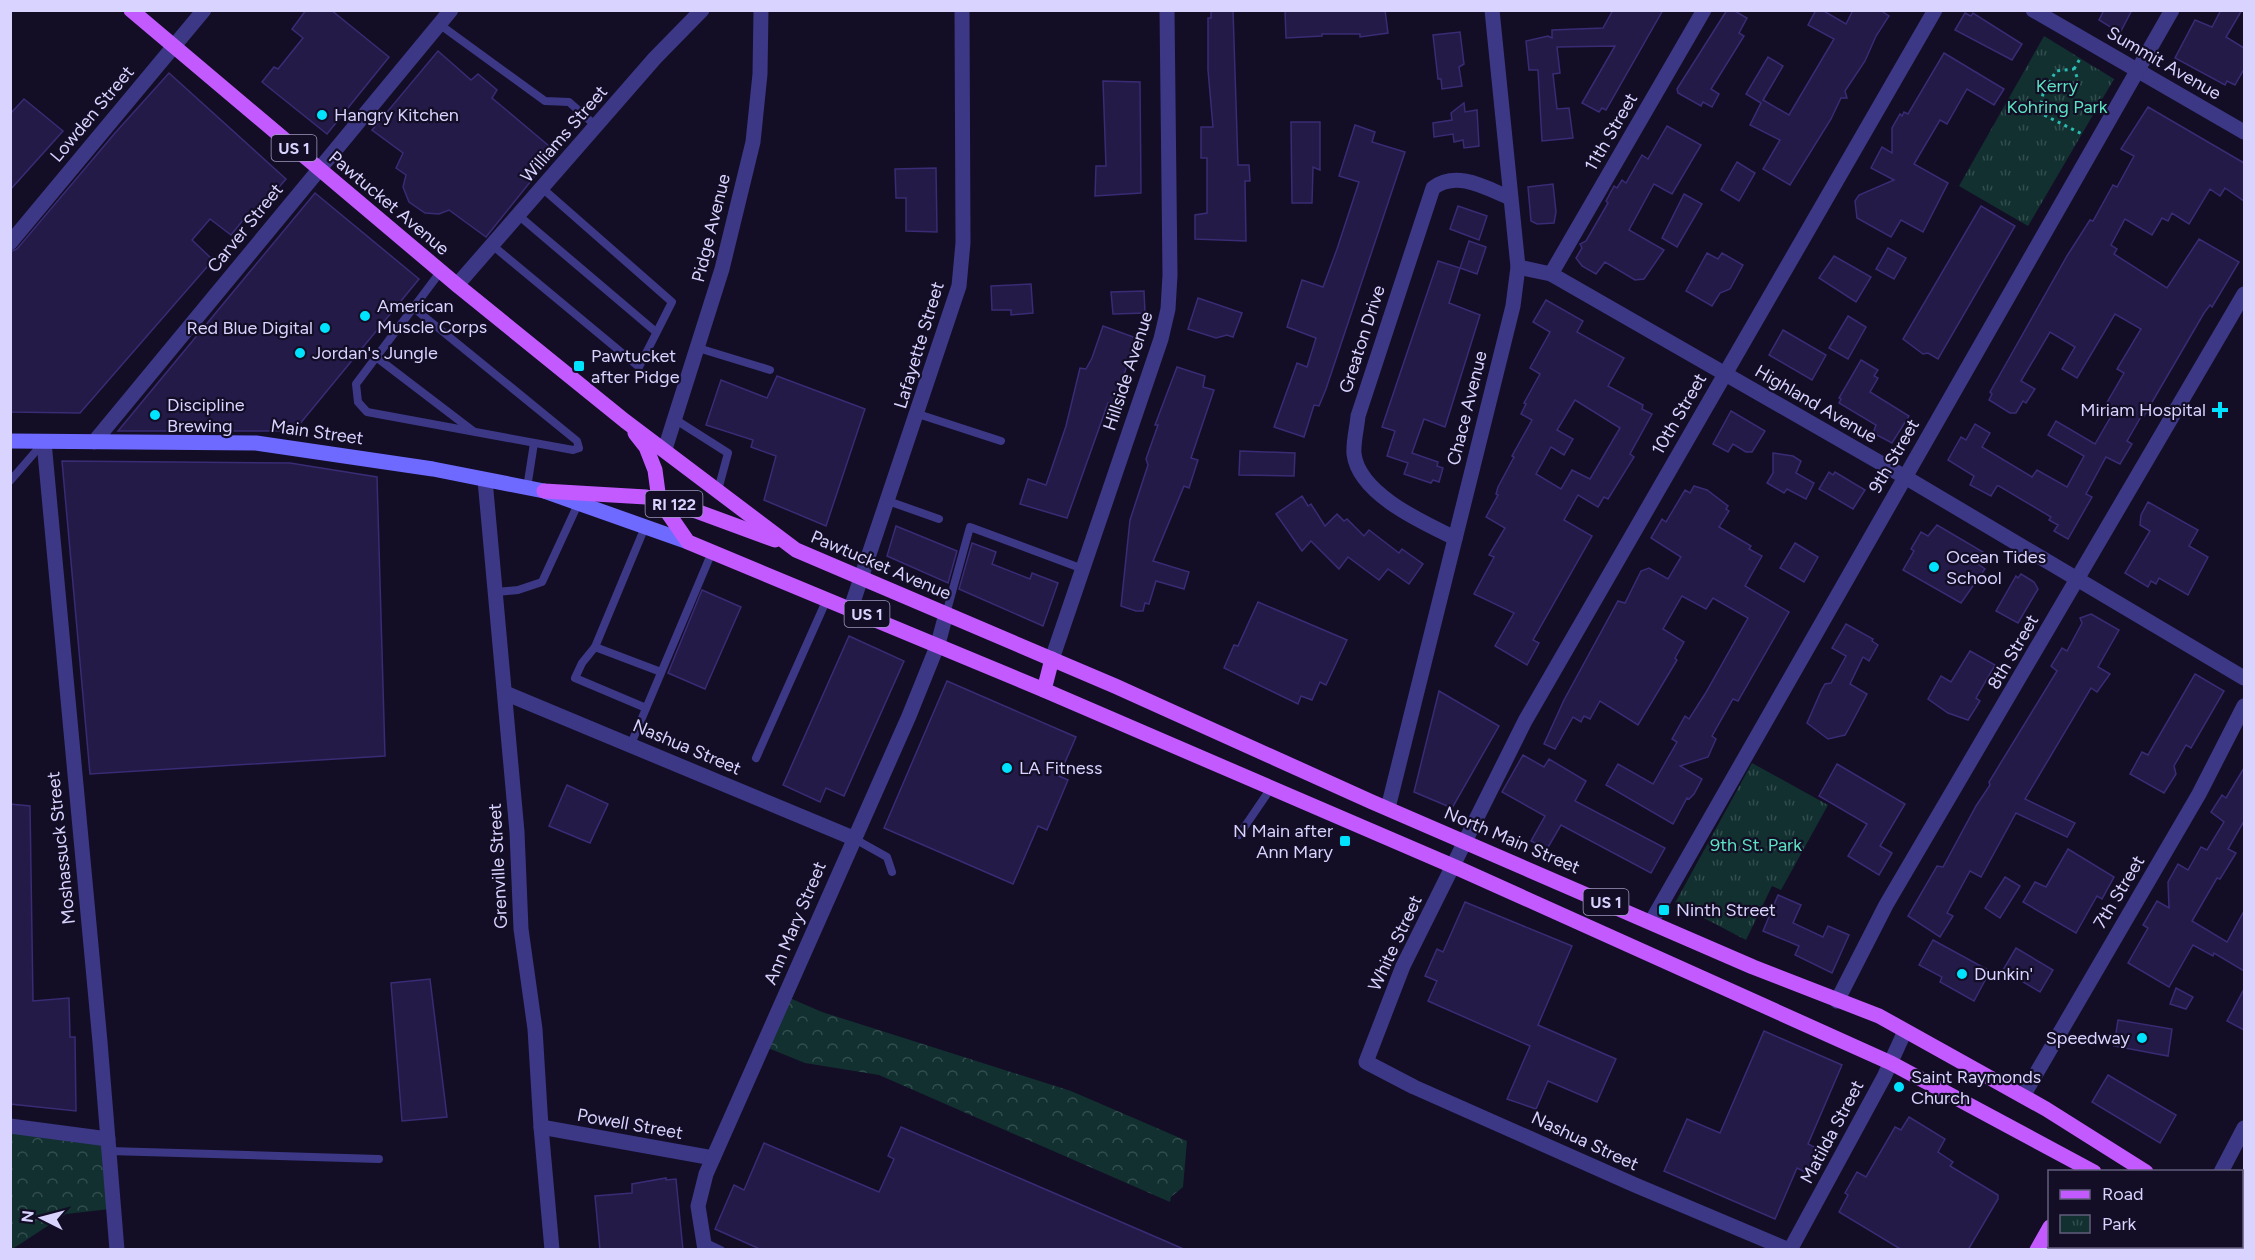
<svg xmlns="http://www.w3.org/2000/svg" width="2255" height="1260" font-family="Figtree,sans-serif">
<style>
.forest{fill:url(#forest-crowns)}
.park{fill:url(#park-tufts)}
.building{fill:#231a48;stroke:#3a2b74;stroke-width:1.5;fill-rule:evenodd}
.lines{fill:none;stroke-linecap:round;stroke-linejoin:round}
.path{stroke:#2cbbb3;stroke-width:3;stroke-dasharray:3 4.5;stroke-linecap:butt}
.service{stroke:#3c3886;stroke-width:8}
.minor{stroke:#3c3886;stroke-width:15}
.tertiary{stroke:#3c3886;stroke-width:15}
.secondary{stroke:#6f6aff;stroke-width:15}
.primary{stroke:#c35aff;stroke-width:15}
.poi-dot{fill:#00e3fe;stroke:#130e26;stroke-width:2}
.labels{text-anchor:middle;stroke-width:4.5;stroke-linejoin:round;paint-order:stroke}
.shield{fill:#130e26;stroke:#9e98be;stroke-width:1.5}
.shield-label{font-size:16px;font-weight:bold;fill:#d9d3ff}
.street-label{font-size:18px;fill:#d9d3ff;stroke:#130e26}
.park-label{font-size:18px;fill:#5ce3c2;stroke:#130e26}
.poi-label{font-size:18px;fill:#d9d3ff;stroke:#130e26;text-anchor:start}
</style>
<defs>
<pattern id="forest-crowns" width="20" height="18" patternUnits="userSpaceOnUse" patternTransform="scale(1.5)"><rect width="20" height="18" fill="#11302f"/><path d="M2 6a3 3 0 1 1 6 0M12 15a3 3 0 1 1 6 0" fill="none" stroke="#334d4e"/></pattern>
<pattern id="park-tufts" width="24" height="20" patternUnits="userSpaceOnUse" patternTransform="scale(1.5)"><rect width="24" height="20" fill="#11302f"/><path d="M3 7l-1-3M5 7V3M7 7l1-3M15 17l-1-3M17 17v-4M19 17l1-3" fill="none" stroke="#334d4e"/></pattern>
</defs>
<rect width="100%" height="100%" fill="#130e26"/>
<g class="forest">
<polygon points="785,996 822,1012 1071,1091 1187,1141 1183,1187 1171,1197 1170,1202 879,1075 805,1063 763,1046"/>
<polygon points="11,1127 103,1139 110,1209 66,1214 11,1250"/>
</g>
<g class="park">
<polygon points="2044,36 2114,79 2028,226 1959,186"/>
<polygon points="1752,763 1828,805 1781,890 1772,886 1746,940 1675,903"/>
</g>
<g class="building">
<polygon points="306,10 331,10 389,57 327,134 262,82 274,67 278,69 303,38 292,29"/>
<polygon points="1211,10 1233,10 1238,165 1249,165 1250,181 1245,181 1246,241 1195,239 1195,215 1207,213 1207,158 1201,158 1201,127 1213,127 1208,70 1208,18 1211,18"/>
<polygon points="1285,10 1385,10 1388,33 1360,37 1360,34 1322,34 1322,36 1286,38"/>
<polygon points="1613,10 1663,10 1606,110 1602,108 1599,112 1582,103 1615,46 1557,47 1560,73 1553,74 1557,109 1569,108 1573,138 1542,141 1538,70 1529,70 1526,41 1548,36 1552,38 1552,30 1603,28"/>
<polygon points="1727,10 1733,10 1747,18 1739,33 1744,36 1711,89 1719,94 1712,107 1703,102 1701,106 1678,93 1677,89"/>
<polygon points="1816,10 1822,10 1846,24 1853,10 1880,10 1889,16 1876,36 1865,61 1845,91 1847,98 1841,98 1831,119 1790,185 1763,169 1780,140 1750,125 1761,103 1746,94 1768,57 1783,66 1763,100 1789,115 1834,39 1808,25"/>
<polygon points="2104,10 2132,10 2120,33 2099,20"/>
<polygon points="2221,10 2242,10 2226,37 2244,48 2244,69 2235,85 2227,81 2225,85 2175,58 2195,20 2212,27"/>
<polygon points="1965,13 1971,16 1973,13 2022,44 2012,60 1955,30"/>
<polygon points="1460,32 1464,64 1459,67 1462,86 1442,89 1441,79 1438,79 1433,35"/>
<polygon points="438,51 471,80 478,74 497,90 492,98 555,151 486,237 449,210 439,214 425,213 409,202 403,187 406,175 396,168 403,153 372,130"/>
<polygon points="1944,53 2004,89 1994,105 1967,89 1947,124 1940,120 1914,164 1948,183 1923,232 1901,220 1891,237 1857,218 1855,201 1859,195 1894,180 1871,168 1882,147 1892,153 1892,128 1900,114 1902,116 1904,112 1908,114"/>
<polygon points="169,73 286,179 249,222 244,219 231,235 210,219 192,240 213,260 80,413 10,412 10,252 17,249 115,133"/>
<polygon points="1103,81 1140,82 1141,193 1095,196 1096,166 1106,166"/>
<polygon points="24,99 63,131 10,190 10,114"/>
<polygon points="1464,103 1465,112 1477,110 1479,146 1464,148 1463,140 1454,142 1453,134 1434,137 1433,123 1452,120 1451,113"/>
<polygon points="2148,107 2244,163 2244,201 2225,188 2220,196 2210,189 2189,224 2172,213 2168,221 2162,218 2152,235 2125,219 2111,245 2117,249 2114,254 2167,288 2199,239 2239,262 2212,307 2210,305 2204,313 2144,416 2142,415 2127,441 2132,444 2120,464 2106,457 2086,494 2092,497 2068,539 2054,531 2058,525 2049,520 2051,517 1999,486 1997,486 1991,496 1970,485 1974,476 1948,460 1961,437 1966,440 1975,424 1990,433 1982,447 2032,477 2037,470 2067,487 2084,456 2048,435 2056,421 2095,444 2114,411 2105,406 2124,373 2117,369 2141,329 2115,314 2077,378 2062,369 2075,347 2050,332 2021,381 2035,389 2026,403 2023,401 2016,413 2010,413 1989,400 1992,394 1990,392 2067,256 2090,220 2093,221 2113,185 2117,187 2134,156 2121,149"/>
<polygon points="1291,122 1320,122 1320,170 1313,167 1312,203 1292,203"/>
<polygon points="1355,125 1375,132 1372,142 1405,152 1326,389 1319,406 1314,405 1304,437 1274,427 1297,363 1307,367 1316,338 1287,327 1302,280 1323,287 1337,249 1359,182 1339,176"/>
<polygon points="1667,126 1701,145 1672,194 1654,184 1629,230 1664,250 1644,279 1635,280 1605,262 1596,274 1582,266 1576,258 1582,248 1580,244 1586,241 1608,203 1606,201 1614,186 1617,188 1622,180 1626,183 1642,155 1648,159"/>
<polygon points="1737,162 1755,173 1739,201 1721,190"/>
<polygon points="936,168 937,232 906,231 906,198 896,198 895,169"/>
<polygon points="1553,184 1556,212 1554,223 1537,224 1531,221 1528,187"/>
<polygon points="315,193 419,279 294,431 118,431"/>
<polygon points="1684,194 1702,204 1677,247 1662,238"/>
<polygon points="1458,206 1487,216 1479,240 1450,229"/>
<polygon points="1981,206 2015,226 1938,359 1928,353 1923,354 1903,339"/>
<polygon points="1469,241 1486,247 1477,274 1460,268"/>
<polygon points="1888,248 1906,258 1894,279 1876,269"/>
<polygon points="1707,253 1718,259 1722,253 1743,265 1730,289 1720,293 1712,306 1686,291"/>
<polygon points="1834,256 1871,277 1856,302 1819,278"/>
<polygon points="1438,261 1460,268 1449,303 1480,315 1445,427 1424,419 1412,453 1438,462 1437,466 1443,468 1439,482 1433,480 1431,483 1404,474 1408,463 1387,456 1395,431 1382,427"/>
<polygon points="1031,284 1033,313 1011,315 1011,310 992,310 991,286"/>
<polygon points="1144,291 1145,313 1113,314 1111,292"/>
<polygon points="1198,298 1242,313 1233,337 1227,335 1216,338 1188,329"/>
<path d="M1546 300 1583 321 1577 332 1624 358 1608 386 1643 405 1642 409 1652 414 1630 454 1634 457 1608 499 1604 497 1598 507 1578 495 1564 520 1592 536 1533 640 1539 643 1527 665 1495 646 1514 613 1474 594 1494 557 1489 555 1505 528 1486 517 1498 495 1496 494 1498 487 1514 457 1512 456 1532 420 1521 414 1526 404 1524 403 1540 374 1530 368 1550 332 1533 322ZM1575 400 1620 428 1590 479 1572 470 1561 489 1536 474 1551 447 1564 455 1573 439 1557 430Z"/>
<polygon points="1848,316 1866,327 1848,359 1829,348"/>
<polygon points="1103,326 1136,338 1114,405 1108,403 1067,518 1020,504 1028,479 1046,485 1066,426 1080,368 1086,369 1092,358"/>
<polygon points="1783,330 1826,355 1812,380 1769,355"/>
<polygon points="1861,360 1878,370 1874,376 1878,378 1870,392 1909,416 1892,443 1873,433 1876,425 1839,403 1841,399 1839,398"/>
<polygon points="1177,367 1205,376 1203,387 1214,390 1191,458 1198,460 1189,488 1184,486 1153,561 1189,572 1184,589 1156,581 1149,604 1145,603 1143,611 1136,611 1121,606 1130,520 1148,465 1146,459 1158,425 1155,425"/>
<polygon points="777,376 865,409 826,526 764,500 776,456 751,447 753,440 706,425 721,380 767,398"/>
<polygon points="1731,411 1765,431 1752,452 1746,452 1733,444 1728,452 1713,444"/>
<polygon points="1240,451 1295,453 1294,476 1239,475"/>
<polygon points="1773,453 1793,456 1801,461 1796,473 1814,483 1806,499 1787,489 1784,493 1767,483 1773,473"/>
<polygon points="62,461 290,463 377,477 385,756 90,774"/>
<polygon points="1829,472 1833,475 1835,472 1865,490 1853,509 1819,489"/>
<polygon points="1694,486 1707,490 1728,506 1726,509 1729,511 1719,527 1751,546 1749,549 1762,556 1745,586 1789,612 1738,701 1733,699 1712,736 1716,739 1708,757 1680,766 1702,779 1694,794 1689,799 1687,798 1673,824 1606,785 1618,764 1653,784 1677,742 1672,739 1685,716 1689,719 1705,694 1748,618 1713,598 1706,609 1682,596 1663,629 1684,642 1675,658 1677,660 1638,725 1600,701 1590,719 1584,716 1581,722 1573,717 1555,749 1544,744 1564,700 1618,601 1625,603 1641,571 1649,568 1668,579 1681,557 1651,538 1662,519 1666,522 1685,490 1690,493"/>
<polygon points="1302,496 1308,506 1311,504 1325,526 1337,514 1344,521 1347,519 1364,536 1369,530 1399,553 1402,549 1423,564 1409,584 1388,569 1379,580 1348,557 1339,569 1311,541 1302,551 1276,514"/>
<polygon points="2148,502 2198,530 2189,546 2208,557 2188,595 2159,578 2156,584 2151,581 2148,587 2125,573 2150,531 2140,525 2141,515"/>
<polygon points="1937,525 1983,552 1978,564 1985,569 1961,603 1903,570 1914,551 1911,549 1921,532 1928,536"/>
<polygon points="896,526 957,551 948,583 887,556"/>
<polygon points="972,543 996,552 992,564 1030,579 1032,573 1058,583 1043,626 959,589"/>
<polygon points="1795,543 1818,557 1804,582 1780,568"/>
<polygon points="2021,574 2034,582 2038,589 2018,623 1996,611 2016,576 2018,578"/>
<polygon points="702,590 741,607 705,689 668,673"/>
<polygon points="1258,602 1347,640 1326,685 1320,682 1312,700 1301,696 1298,704 1224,668 1234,645 1238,646"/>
<polygon points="2091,614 2119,630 2098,667 2110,674 2097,692 2091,688 2025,799 2075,823 2067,837 2016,813 1981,877 1970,871 1947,913 1953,916 1940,937 1908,916 1937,866 1943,867 1976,806 1990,785 1989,782 2057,671 2051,666 2062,648 2067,651 2082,623 2080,618"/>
<polygon points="1846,624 1873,639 1872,641 1878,645 1869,661 1863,657 1850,684 1867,694 1849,728 1845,735 1828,739 1807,723 1821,691 1825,684 1831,683 1846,656 1832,648"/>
<polygon points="849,636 904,661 844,796 826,788 820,802 783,785"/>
<polygon points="1970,651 1995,665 1976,698 1980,701 1968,720 1948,713 1928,699 1941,676 1951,682"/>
<polygon points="2195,674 2224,691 2191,748 2186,745 2174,766 2176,774 2164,793 2130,774 2142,752 2148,755"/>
<polygon points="947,681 1076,737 1059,776 1068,780 1047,830 1038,826 1013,884 884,828"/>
<polygon points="1439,691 1499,726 1452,808 1414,792"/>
<polygon points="1523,755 1544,767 1549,759 1586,781 1575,801 1665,848 1651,873 1561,825 1547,849 1531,841 1545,816 1502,792"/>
<polygon points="1837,764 1905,804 1880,846 1892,853 1879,875 1848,856 1867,824 1819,796"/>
<polygon points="2244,768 2244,821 2228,849 2236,853 2220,879 2217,878 2192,921 2227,942 2244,911 2244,971 2214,953 2213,956 2193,945 2169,987 2128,963 2148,928 2143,925 2157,901 2169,908 2168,882 2178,864 2188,870 2201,847 2207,850 2224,822 2211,812 2222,795 2226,798"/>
<polygon points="567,785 608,804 590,843 549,826"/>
<polygon points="10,804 30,806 33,1001 69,998 70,1037 75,1037 76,1111 10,1104"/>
<polygon points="2068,849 2114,877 2102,899 2097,896 2076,933 2023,902 2035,882 2046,887"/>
<polygon points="2005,877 2020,886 2000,918 1985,908"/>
<polygon points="1778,895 1801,905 1793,923 1823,937 1828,926 1849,935 1832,973 1795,955 1799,946 1763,931"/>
<polygon points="1465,902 1572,946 1538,1025 1616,1059 1597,1102 1548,1081 1536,1109 1507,1099 1530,1046 1428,1001 1437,981 1425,976 1437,949 1443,952"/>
<polygon points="1933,940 1990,971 1974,1001 1940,982 1942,977 1919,965"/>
<polygon points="2016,948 2053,970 2040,992 2003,970"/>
<polygon points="430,979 447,1117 402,1121 391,983"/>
<polygon points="2176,988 2193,997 2186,1009 2170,1004"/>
<polygon points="2244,989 2244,1030 2227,1021"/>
<polygon points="2118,1020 2172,1029 2168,1056 2114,1046"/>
<polygon points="1764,1031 1842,1065 1808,1144 1820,1150 1805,1172 1797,1168 1775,1219 1664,1171 1687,1119 1720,1133"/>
<polygon points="2108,1075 2176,1115 2160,1143 2092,1102"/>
<polygon points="1909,1117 1945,1139 1938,1152 1953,1162 1950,1166 1998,1195 1998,1199 1968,1250 1902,1250 1839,1212 1848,1195 1845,1193 1857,1172 1866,1177 1895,1127 1901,1130"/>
<polygon points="901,1127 1186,1250 762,1250 715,1229 734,1185 744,1190 764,1143 879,1192 894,1159 888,1156"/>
<polygon points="666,1178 666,1180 676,1179 683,1250 600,1250 595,1196 632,1193 632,1184"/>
</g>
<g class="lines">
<g class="path">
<polyline points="2074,69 2081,57"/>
<polyline points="2077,77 2074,69 2056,71 2043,94 2041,103 2044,115 2082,134"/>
</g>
<g class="service">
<polyline points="439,24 545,101 569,102 596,126"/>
<polyline points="518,215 656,332"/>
<polyline points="492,245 639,367 672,302 542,188"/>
<polyline points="415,309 577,441 579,448 573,450 367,412 358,402 356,384 441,271"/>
<polyline points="698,348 770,370"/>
<polyline points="376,357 473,431"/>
<polyline points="918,414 1001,441"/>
<polyline points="676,420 728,453 718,490"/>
<polyline points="10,481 43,443"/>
<polyline points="527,488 534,443"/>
<polyline points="888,501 939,519"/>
<polyline points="496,592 518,590 542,582 578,504"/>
<polyline points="946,614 970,527 1083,569"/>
<polyline points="595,647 645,527"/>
<polyline points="646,708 575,678 582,663 595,647 661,672"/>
<polyline points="631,744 712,552"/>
<polyline points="756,758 827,599"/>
<polyline points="1239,835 1271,788"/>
<polyline points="853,838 887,857 892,872"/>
<polyline points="109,1151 379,1159"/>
<polyline points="704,1242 721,1250"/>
</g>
<g class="minor">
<polyline points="2033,10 2244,132"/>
<polyline points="10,243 204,10"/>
<polyline points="1518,267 1551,274 1905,477 2244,678"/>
<polyline points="1551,274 1704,10"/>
<polyline points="457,285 655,58 702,10"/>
<polyline points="44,442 100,1042 117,1250"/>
<polyline points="94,442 451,10"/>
<polyline points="485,480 517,832 521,929 535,1029 541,1127 552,1250"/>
<path d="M1455 538C1422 522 1359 494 1354 454 1353 442 1357 428 1358 416L1433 188C1457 170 1486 188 1510 198"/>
<polyline points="851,608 959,286 963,243 962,10"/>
<polyline points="1052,659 1161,339 1168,309 1170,275 1167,10"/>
<polyline points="505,693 853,838"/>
<polyline points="1388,808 1513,306 1518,267 1492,10"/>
<polyline points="1651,922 2172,10"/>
<polyline points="1837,1001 1886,905 2244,294"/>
<polyline points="10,1126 108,1139"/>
<polyline points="541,1127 713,1158"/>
<polyline points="2221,1172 2244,1128"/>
<polyline points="705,1250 698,1206 706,1174 909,716 938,644 946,614"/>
<polyline points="1789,1250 1635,1185 1414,1087 1366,1062 1403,966 1525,721 1935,10"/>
<polyline points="1790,1250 1884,1077 1905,1031"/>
</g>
<g class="tertiary">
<polyline points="665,449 722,269 753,142 760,74 761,10"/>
<polyline points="2023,1096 2199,794 2244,706"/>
</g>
<polyline class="secondary" points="10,441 256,443 433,469 544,491 688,542"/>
<g class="primary">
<polyline points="131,10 457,285 625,421 796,550 1115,686 1372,802 1753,967 1879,1016 2046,1109 2146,1172"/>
<polyline points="635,433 646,447 655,470 659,500 688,542 1044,690 1462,870 1891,1063 2094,1172"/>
<polyline points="544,491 646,497 696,511 775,540"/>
<polyline points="1044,690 1052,659"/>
<polyline points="2242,1231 2244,1233"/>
<polyline points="2222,1246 2227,1250"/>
<polyline points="2037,1250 2050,1227"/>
</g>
</g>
<g class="poi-dot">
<circle cx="322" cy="115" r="6"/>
<circle cx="365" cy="316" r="6"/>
<circle cx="325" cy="328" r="6"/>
<circle cx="300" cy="353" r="6"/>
<rect x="573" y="360" width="12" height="12" rx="3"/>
<path d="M2217 401h6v6h6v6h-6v6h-6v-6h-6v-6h6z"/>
<circle cx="155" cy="415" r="6"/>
<circle cx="1934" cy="567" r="6"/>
<circle cx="1007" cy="768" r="6"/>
<rect x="1339" y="835" width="12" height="12" rx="3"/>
<rect x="1658" y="904" width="12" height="12" rx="3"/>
<circle cx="1962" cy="974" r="6"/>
<circle cx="2142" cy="1038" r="6"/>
<circle cx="1899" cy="1087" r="6"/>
</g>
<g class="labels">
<g class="shield">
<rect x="271.5" y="135" width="45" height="26" rx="4.5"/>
<rect x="645.5" y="491" width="57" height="26" rx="4.5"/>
<rect x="844.5" y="601" width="45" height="26" rx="4.5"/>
<rect x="1583.5" y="889" width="45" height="26" rx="4.5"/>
</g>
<g class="shield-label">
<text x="294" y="154">US 1</text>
<text x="674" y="510">RI 122</text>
<text x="867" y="620">US 1</text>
<text x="1606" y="908">US 1</text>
</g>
<g class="street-label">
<text transform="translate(2164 63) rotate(30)" y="6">Summit Avenue</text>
<text transform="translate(92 114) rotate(-50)" y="6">Lowden Street</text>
<text transform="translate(1611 132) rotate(-60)" y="6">11th Street</text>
<text transform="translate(564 134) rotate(-49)" y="6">Williams Street</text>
<text transform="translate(389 203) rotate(40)" y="6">Pawtucket Avenue</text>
<text transform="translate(245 228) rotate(-51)" y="6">Carver Street</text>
<text transform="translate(711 228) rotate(-76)" y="6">Pidge Avenue</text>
<text transform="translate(1362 339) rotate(-72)" y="6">Greaton Drive</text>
<text transform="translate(919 345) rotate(-73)" y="6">Lafayette Street</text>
<text transform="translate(1128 371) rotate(-72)" y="6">Hillside Avenue</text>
<text transform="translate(1816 404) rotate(30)" y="6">Highland Avenue</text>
<text transform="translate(1467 408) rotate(-76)" y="6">Chace Avenue</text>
<text transform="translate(1679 414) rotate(-60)" y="6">10th Street</text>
<text transform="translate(317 432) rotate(8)" y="6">Main Street</text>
<text transform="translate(1894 456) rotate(-60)" y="6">9th Street</text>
<text transform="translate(881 565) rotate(23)" y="6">Pawtucket Avenue</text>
<text transform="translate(2013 652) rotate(-60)" y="6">8th Street</text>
<text transform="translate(687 747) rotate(23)" y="6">Nashua Street</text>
<text transform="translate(1512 840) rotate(23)" y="6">North Main Street</text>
<text transform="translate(61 848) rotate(-96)" y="6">Moshassuck Street</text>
<text transform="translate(498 866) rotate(-93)" y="6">Grenville Street</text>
<text transform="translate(2119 892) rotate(-59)" y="6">7th Street</text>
<text transform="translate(795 923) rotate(-67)" y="6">Ann Mary Street</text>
<text transform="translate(1395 943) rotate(-65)" y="6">White Street</text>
<text transform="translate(630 1124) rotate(10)" y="6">Powell Street</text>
<text transform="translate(1832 1132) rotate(-62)" y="6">Matilda Street</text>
<text transform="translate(1585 1141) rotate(25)" y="6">Nashua Street</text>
</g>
<g class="park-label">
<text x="2057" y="92">Kerry<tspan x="2057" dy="21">Kohring Park</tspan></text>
<text x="1756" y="851">9th St. Park</text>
</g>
<g class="poi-label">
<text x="334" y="121">Hangry Kitchen</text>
<text x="377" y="312">American<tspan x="377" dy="21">Muscle Corps</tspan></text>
<text x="313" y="334" text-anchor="end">Red Blue Digital</text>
<text x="312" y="359">Jordan's Jungle</text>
<text x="591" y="362">Pawtucket<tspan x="591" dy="21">after Pidge</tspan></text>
<text x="167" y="411">Discipline<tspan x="167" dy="21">Brewing</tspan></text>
<text x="2206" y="416" text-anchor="end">Miriam Hospital</text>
<text x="1946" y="563">Ocean Tides<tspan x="1946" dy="21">School</tspan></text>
<text x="1019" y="774">LA Fitness</text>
<text x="1333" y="837" text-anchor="end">N Main after<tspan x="1333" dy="21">Ann Mary</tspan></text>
<text x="1676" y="916">Ninth Street</text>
<text x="1974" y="980">Dunkin'</text>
<text x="2130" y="1044" text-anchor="end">Speedway</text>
<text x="1911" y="1083">Saint Raymonds<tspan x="1911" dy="21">Church</tspan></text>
</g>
</g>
<rect width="2255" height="1260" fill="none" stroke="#d9d3ff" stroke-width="24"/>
<rect x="2048" y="1170" width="195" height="78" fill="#130e26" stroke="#625d7d" stroke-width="1.5"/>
<rect x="2060" y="1190" width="30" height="9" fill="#c35aff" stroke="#625d7d" stroke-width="1.5"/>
<text x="2102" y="1200" font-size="18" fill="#d9d3ff">Road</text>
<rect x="2060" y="1215" width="30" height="18" fill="url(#park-tufts)" stroke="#625d7d" stroke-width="1.5"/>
<text x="2102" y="1230" font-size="18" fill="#d9d3ff">Park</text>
<g transform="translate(42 1218) rotate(276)" stroke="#130e26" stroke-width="4.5" paint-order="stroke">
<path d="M0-4.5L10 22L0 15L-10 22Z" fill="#d9d3ff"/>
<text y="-9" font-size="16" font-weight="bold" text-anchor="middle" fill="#d9d3ff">N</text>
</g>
</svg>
